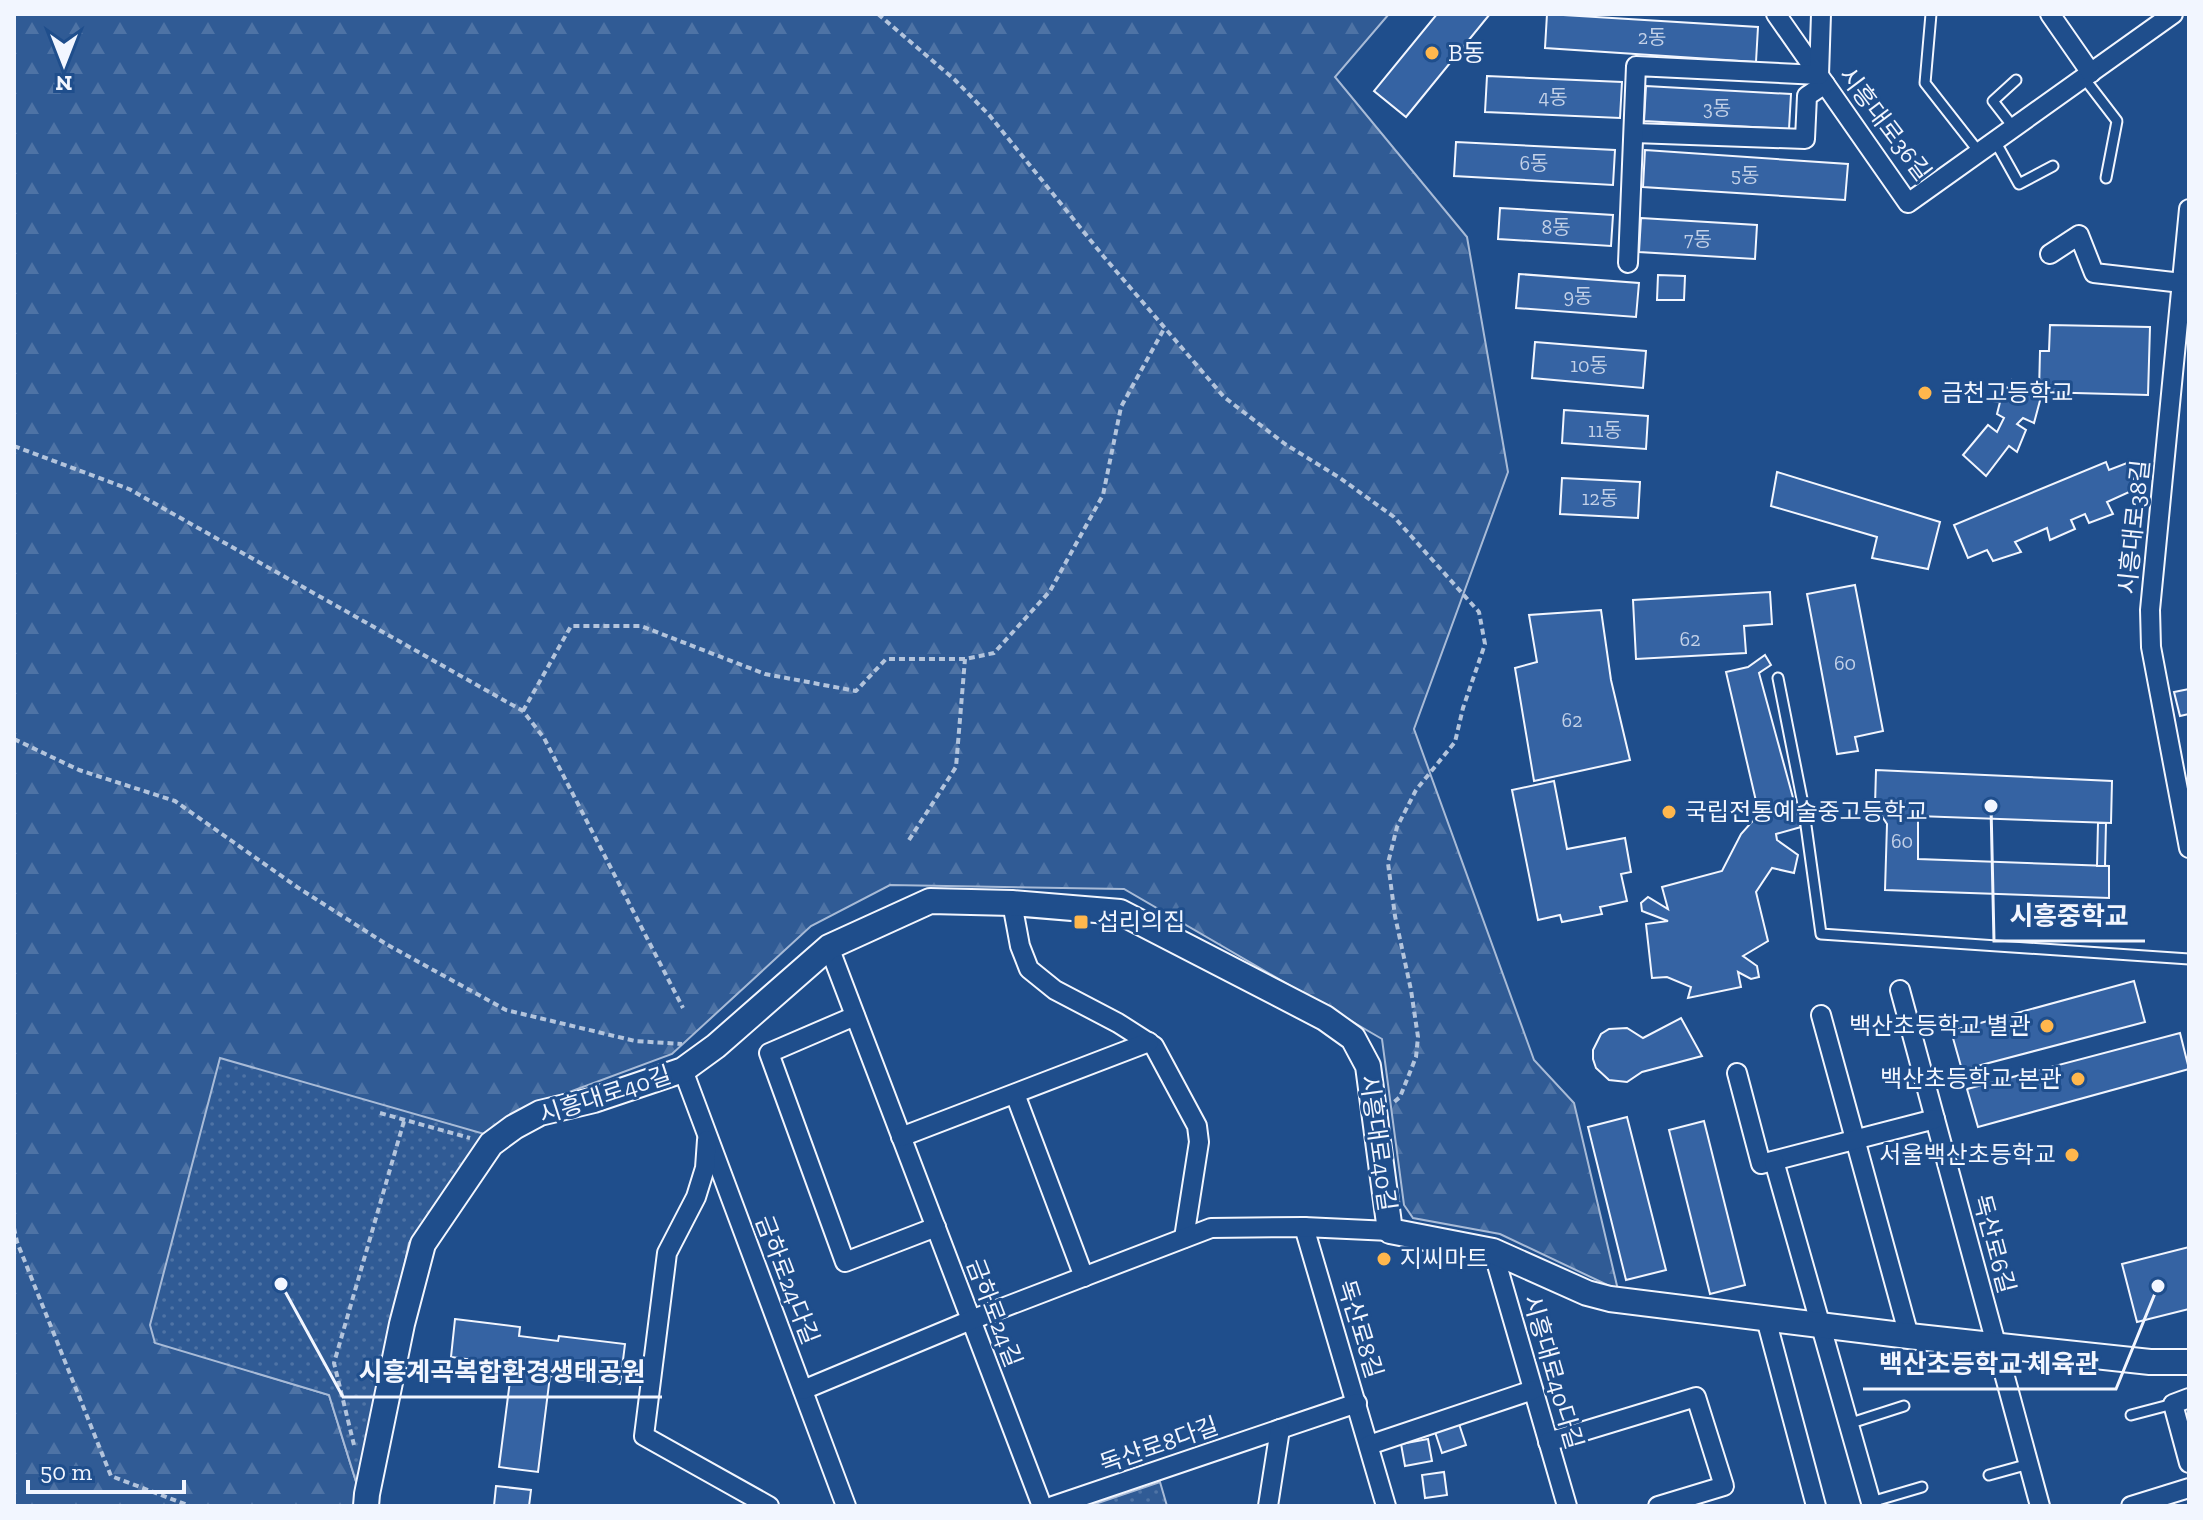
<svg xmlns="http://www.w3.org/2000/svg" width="2203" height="1520" font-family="'Zilla Slab','Noto Sans KR',serif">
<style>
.forest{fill:url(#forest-firs);stroke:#a8bbd7;stroke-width:2}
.park{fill:url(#park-dots);stroke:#a8bbd7;stroke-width:2}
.building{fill:#3563a3;stroke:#f2f6ff;stroke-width:2}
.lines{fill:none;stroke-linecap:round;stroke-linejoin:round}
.service-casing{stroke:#f2f6ff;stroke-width:13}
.minor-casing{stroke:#f2f6ff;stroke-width:22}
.tertiary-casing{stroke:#f2f6ff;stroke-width:28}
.path{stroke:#b3c4dc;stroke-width:4;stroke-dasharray:6 4;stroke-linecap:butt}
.service{stroke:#1f4e8c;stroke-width:9}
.minor{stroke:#1f4e8c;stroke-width:18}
.tertiary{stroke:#1f4e8c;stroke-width:24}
.poi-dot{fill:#ffb74d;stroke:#1f4e8c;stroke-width:3}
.labels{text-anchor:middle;stroke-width:6;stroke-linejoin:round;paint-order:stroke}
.number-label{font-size:20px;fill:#c3d1e8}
.poi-label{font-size:24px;fill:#f2f6ff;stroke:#1f4e8c;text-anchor:start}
.street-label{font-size:24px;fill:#f2f6ff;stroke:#1f4e8c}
.leader{fill:none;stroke:#f2f6ff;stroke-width:3}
.callout-dot{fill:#f2f6ff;stroke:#1f4e8c;stroke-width:3}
.callout-label{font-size:26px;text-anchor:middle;font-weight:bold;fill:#f2f6ff;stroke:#1f4e8c;stroke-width:6;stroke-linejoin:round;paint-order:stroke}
</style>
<defs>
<pattern id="forest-firs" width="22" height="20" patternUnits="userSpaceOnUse" patternTransform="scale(2)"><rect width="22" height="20" fill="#305b95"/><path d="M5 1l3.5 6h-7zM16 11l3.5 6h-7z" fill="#4e73a5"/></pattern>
<pattern id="park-dots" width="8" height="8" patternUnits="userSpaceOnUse" patternTransform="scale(2)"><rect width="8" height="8" fill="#305b95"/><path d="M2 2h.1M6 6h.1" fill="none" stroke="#4e73a5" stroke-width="1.8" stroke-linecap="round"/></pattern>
</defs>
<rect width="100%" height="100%" fill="#1f4e8c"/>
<polygon class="forest" points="14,14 1389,14 1335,77 1467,237 1508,472 1414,729 1534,1060 1574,1103 1618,1290 1500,1234 1413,1218 1404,1205 1382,1039 1124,889 890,885 811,926 672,1054 529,1107 155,1342 329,1395 358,1488 356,1506 14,1506"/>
<g class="park">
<polygon points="220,1058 488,1135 409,1243 358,1488 329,1395 155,1343 150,1325"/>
<polygon points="1160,1482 1167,1506 1089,1506"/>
</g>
<g class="building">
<polygon points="1437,14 1490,14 1406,117 1374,91"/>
<polygon points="1547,14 1758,27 1756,62 1545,48"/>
<polygon points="1487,76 1622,82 1620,118 1485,112"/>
<polygon points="1646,86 1791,94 1789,129 1644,121"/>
<polygon points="1456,142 1615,150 1613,185 1454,176"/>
<polygon points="1645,150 1848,164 1845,200 1643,187"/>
<polygon points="1500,208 1613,215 1611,246 1498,239"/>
<polygon points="1641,218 1757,225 1755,259 1639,252"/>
<polygon points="1519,274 1639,283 1636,317 1516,308"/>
<polygon points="1658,275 1685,276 1684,300 1657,300"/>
<polygon points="2050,325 2150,327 2148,395 2039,392 2040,351 2049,351"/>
<polygon points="1535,342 1646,351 1643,388 1532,378"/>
<polygon points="2012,380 2026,383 2027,390 2042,393 2034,423 2023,418 2017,424 2026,430 2017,452 2009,446 1986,476 1963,455 1988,425 1997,432 2004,418 1997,414 2000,402 1992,401 1994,385 2009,388"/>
<polygon points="1564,410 1648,416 1646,449 1562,443"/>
<polygon points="2106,462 2109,470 2127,463 2138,488 2107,502 2113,514 2089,523 2085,514 2071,520 2075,529 2050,540 2047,528 2015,542 2021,552 1993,561 1987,550 1968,558 1954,525"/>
<polygon points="1777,472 1940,522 1928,569 1872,558 1877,537 1771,506"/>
<polygon points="1562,478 1640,482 1638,518 1560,514"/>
<polygon points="1855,585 1883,731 1855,737 1858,751 1837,754 1807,594"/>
<polygon points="1770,592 1772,624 1744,626 1746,653 1636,659 1633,600"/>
<polygon points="1601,610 1611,680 1630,760 1534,781 1515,668 1537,662 1529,615"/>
<polygon points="1765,655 1771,665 1759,673 1801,827 1776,834 1777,840 1798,855 1794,873 1772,868 1756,892 1768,941 1743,956 1757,966 1759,977 1751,979 1738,972 1741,987 1688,998 1691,987 1667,977 1652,978 1646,924 1668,921 1642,911 1641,903 1648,897 1668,909 1662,887 1722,871 1741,834 1759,814 1726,672 1748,667"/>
<polygon points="2189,689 2189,714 2180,716 2174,692"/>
<polygon points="1876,770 2112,781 2111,823 1918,816 1918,859 2109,866 2109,898 1885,890 1887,824 1875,806"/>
<polygon points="1554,781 1567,849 1625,838 1631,872 1621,874 1627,901 1600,907 1602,914 1562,922 1560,915 1538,920 1512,790"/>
<polygon points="2098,823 2106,823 2105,866 2097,866"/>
<polygon points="2134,981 2145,1022 1962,1070 1951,1031"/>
<polygon points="1681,1018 1702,1056 1642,1072 1627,1082 1609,1080 1596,1068 1593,1059 1593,1050 1601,1034 1609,1029 1627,1028 1643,1038"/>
<polygon points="2180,1033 2189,1069 1978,1127 1967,1089"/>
<polygon points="1627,1117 1666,1270 1626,1280 1588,1127"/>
<polygon points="1704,1121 1745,1285 1710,1294 1669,1130"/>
<polygon points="2189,1247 2189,1309 2137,1322 2122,1264"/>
<polygon points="455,1319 520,1327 519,1336 558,1341 559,1336 625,1344 620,1384 550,1376 538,1472 499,1467 512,1365 451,1357"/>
<polygon points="1459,1424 1466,1445 1442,1453 1435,1432"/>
<polygon points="1428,1439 1432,1461 1405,1466 1401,1444"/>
<polygon points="1444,1472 1447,1495 1425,1498 1422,1475"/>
<polygon points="496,1486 531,1490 529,1506 494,1506"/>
</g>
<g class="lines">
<g class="service-casing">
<g id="service">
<polyline points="1931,14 1925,83 1979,152"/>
<polyline points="2084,78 2117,121 2106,178"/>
<polyline points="2014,128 1993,101 2016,80"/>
<polyline points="1995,141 2019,184 2053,166"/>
<polyline points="1778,678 1803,804 1821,934 2189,959"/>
<polyline points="2131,1415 2173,1404"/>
<polyline points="1848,1424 1904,1406"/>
<polyline points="1989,1475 2029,1464"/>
<polyline points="1871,1502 1922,1487"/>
</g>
</g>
<g class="minor-casing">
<g id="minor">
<polyline points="1776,14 1908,203 2173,14"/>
<polyline points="2050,14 2091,73"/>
<polyline points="1634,133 1805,139 1807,96 1825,84"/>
<polyline points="2189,209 2150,610 2151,647 2189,848"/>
<polyline points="2050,254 2079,235 2094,273 2182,283"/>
<polyline points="1628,263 1636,66 1819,75 1821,14"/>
<polyline points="1012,903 1020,946 1029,969 1055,990 1118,1023 1154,1046 1197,1126 1199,1142 1184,1238"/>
<polyline points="829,947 1042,1506"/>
<polyline points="1900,990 2040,1506"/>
<polyline points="1821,1015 1909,1336"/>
<polyline points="855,1016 769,1053 845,1262 936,1227"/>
<polyline points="683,1070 846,1506"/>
<polyline points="1737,1073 1761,1164 1935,1119"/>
<polyline points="1015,1094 1084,1277"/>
<polyline points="901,1137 1149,1042"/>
<polyline points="707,1140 705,1168 696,1197 667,1253 644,1436 769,1506"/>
<polyline points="1774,1161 1872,1506"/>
<polyline points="1304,1227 1386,1506"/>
<polyline points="1493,1251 1567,1506"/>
<polyline points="1766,1319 1816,1506"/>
<polyline points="803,1390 971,1320 1211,1228 1304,1227 1390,1231"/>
<polyline points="2189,1398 2173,1404 2189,1463"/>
<polyline points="1548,1442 1696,1397 1724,1486 1658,1506"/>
<polyline points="1369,1445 1533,1390"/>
<polyline points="1053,1506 1357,1403"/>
<polyline points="1268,1506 1280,1429"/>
<polyline points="2131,1506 2189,1488"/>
</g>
</g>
<g class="tertiary-casing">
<polyline id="tertiary" points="366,1506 367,1494 402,1324 423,1244 491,1144 514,1127 540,1113 594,1100 683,1070 716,1046 829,947 930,901 1012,903 1120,912 1325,1018 1353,1038 1368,1066 1390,1231 1493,1251 1587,1293 1610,1299 1909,1336 2150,1362 2189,1362"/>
</g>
<g class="path">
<polyline points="878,14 955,80 990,116 1104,257 1224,397 1285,444 1340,478 1394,517 1479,612 1485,644 1463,708 1455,742 1416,790 1397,827 1388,863 1395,916 1411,990 1418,1037 1416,1057 1400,1097 1393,1103"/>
<polyline points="14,446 129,489 523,711 544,738 683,1008"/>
<polyline points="523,711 571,626 641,626 765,674 856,691 886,659 965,659 994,653 1050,591 1103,495 1121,407 1165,327"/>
<polyline points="14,739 79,770 175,801 297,887 386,944 506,1010 635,1041 682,1044"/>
<polyline points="909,840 956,767 965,659"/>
<polyline points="380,1113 470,1138"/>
<polyline points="14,1228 17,1242 111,1476 190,1506"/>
<polyline points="354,1445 334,1363 404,1121"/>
</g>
<use href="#service" class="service"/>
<use href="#minor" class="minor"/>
<use href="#tertiary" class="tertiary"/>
</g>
<g class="poi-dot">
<circle cx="1432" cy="53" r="8"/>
<circle cx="1925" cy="393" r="8"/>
<circle cx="1669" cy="812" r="8"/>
<rect x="1073" y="914" width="16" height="16" rx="4"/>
<circle cx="2047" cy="1026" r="8"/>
<circle cx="2078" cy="1079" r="8"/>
<circle cx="2072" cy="1155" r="8"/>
<circle cx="1384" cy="1259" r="8"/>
</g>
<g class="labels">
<g class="number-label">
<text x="1652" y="44">2동</text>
<text x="1553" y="104">4동</text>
<text x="1717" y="115">3동</text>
<text x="1534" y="170">6동</text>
<text x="1745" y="182">5동</text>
<text x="1556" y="234">8동</text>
<text x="1698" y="246">7동</text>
<text x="1578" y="303">9동</text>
<text x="1589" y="372">10동</text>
<text x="1605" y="437">11동</text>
<text x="1600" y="505">12동</text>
<text x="1690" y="646">62</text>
<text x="1845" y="670">60</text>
<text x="1572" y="727">62</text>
<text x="1902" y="848">60</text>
</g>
<g class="poi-label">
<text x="1448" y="61">B동</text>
<text x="1941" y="401">금천고등학교</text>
<text x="1685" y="820">국립전통예술중고등학교</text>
<text x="1097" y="930">섭리의집</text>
<text x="2031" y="1034" text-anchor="end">백산초등학교 별관</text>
<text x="2062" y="1087" text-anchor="end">백산초등학교 본관</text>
<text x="2056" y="1163" text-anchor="end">서울백산초등학교</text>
<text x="1400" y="1267">지씨마트</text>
</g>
<g class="street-label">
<text transform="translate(1885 124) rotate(53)" y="8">시흥대로36길</text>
<text transform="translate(2134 527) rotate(-84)" y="8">시흥대로38길</text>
<text transform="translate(605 1095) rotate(-18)" y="8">시흥대로40길</text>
<text transform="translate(1378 1143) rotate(82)" y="8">시흥대로40길</text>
<text transform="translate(1994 1244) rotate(75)" y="8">독산로6길</text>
<text transform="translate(787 1280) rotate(69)" y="8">금하로24다길</text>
<text transform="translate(994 1313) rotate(69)" y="8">금하로24길</text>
<text transform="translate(1360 1329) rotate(73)" y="8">독산로8길</text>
<text transform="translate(1553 1372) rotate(74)" y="8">시흥대로40다길</text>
<text transform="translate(1159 1445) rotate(-19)" y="8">독산로8다길</text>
</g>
</g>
<path class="leader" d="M1991 806L1994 941H2145M2158 1286L2116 1389H1863M281 1284L343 1397H662"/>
<g class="callout-dot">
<circle cx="1991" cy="806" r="8"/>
<circle cx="2158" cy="1286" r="8"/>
<circle cx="281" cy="1284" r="8"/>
</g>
<g class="callout-label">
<text x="2069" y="925">시흥중학교</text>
<text x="1989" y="1373">백산초등학교 체육관</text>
<text x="502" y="1381">시흥계곡복합환경생태공원</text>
</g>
<rect width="2203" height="1520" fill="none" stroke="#f2f6ff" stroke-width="32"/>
<g transform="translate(64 64) rotate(180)" stroke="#1f4e8c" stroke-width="6" paint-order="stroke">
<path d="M0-6L14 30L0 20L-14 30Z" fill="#f2f6ff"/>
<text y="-12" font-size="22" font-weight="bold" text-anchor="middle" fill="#f2f6ff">N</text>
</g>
<path d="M28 1480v12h156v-12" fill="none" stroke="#f2f6ff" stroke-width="4"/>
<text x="40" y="1480" font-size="24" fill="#f2f6ff" stroke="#1f4e8c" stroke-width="6" paint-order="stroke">50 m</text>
</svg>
